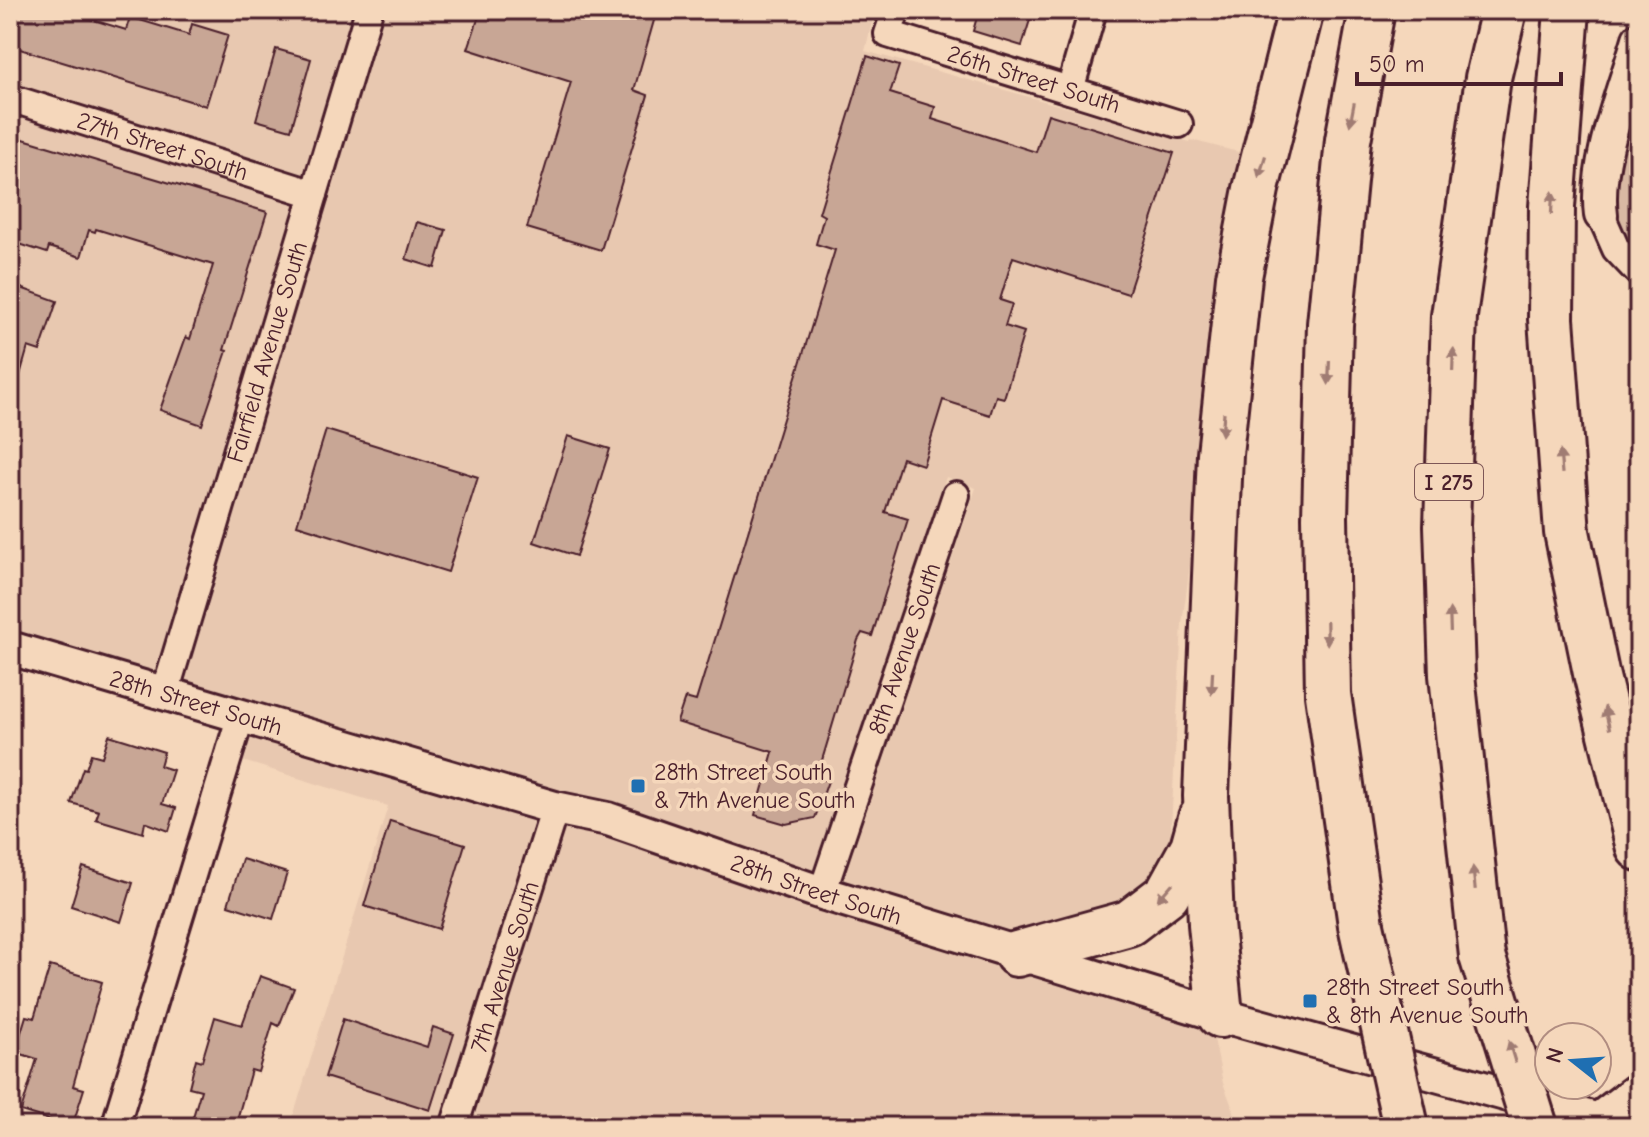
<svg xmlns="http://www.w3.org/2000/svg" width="1649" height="1137" font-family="'Comic Neue',sans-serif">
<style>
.built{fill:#e8c8b0}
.green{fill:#d9b9a3;stroke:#926c67;stroke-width:2}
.building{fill:#c8a695;stroke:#4a1f2b;stroke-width:2}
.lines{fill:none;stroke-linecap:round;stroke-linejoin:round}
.minor-casing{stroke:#4a1f2b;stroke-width:32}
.tertiary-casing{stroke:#4a1f2b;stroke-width:38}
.motorway-casing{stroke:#4a1f2b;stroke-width:50}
.minor{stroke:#f5d7bb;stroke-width:26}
.tertiary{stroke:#f5d7bb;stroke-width:32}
.motorway{stroke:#f5d7bb;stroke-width:44}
.motorway-bridge-casing{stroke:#4a1f2b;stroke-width:50;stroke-linecap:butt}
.motorway-bridge{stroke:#f5d7bb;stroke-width:44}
.oneway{fill:#a07b73}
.poi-dot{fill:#1f6fb2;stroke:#f5d7bb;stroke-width:3}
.labels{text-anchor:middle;stroke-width:7;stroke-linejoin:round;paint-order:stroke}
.shield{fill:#f5d7bb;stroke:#7d5656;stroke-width:2}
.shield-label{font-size:22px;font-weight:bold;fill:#4a1f2b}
.street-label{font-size:24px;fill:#4a1f2b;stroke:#f5d7bb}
.poi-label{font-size:24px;fill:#4a1f2b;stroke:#f5d7bb;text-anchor:start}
</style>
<rect width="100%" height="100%" fill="#f5d7bb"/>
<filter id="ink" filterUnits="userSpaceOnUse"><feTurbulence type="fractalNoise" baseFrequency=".0125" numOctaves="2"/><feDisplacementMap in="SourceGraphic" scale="16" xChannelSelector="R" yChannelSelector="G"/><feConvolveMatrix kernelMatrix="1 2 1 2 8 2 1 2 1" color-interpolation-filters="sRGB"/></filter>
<g filter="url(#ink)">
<g class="built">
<polygon points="10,10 353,10 303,175 10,83"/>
<polygon points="385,10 875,10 865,51 1190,142 1191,140 1246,154 1182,624 1171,828 1175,849 1155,884 1115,913 1016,939 842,884 976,488 946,477 812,874 558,794 184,684"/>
<polygon points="10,113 295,202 154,676 10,633"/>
<polygon points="252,733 535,817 438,1127 290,1127 388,806 243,761"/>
<polygon points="566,824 604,833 1212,1029 1223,1083 1240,1127 471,1127"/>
</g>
<polygon class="green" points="1639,39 1639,273 1616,249 1605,157"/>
<g class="building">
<polygon points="10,10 61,10 126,30 130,17 189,35 192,24 228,35 206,106 10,46"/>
<polygon points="481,10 657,10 634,90 648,95 601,250 527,228 571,82 468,49"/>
<polygon points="979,10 1033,10 1022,46 973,31"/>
<polygon points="276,49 311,59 291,130 256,120"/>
<polygon points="867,56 899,66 890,93 935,107 932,119 1036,152 1048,114 1174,153 1128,294 1013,257 1000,300 1012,304 1005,326 1024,332 1004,398 996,396 990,415 943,400 923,465 902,458 885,512 908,519 872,636 862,633 858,640 817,777 828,781 815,818 786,824 755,815 773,752 677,722 685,698 696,701 835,250 816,244 824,216 819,213"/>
<polygon points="10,135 267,212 224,350 227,351 202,425 160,410 186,337 190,339 213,265 96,229 95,232 89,230 81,257 49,247 47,253 10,241"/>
<polygon points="417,222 446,230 435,268 406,259"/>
<polygon points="10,284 57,301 40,351 28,347 16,389 10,388"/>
<polygon points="326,430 478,477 448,572 297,525"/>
<polygon points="568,436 610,449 576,556 534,542"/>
<polygon points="109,735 164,752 160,766 173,770 162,804 176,808 169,831 145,822 143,833 96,819 99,811 71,803 83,768 86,769 91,754 102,757"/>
<polygon points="390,821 465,844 439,929 364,906"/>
<polygon points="242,859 287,873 273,919 228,905"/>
<polygon points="83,867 133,883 121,922 71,906"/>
<polygon points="50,966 102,982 73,1086 84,1089 72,1127 21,1111 37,1059 15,1052 26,1016 34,1018"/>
<polygon points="260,976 294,988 279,1026 273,1023 258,1072 251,1070 235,1127 190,1127 201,1090 189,1087 196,1059 202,1061 215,1017 242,1025"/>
<polygon points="343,1019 427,1047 433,1027 454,1034 430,1110 325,1077"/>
</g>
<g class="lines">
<g class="minor-casing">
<g id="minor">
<path id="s1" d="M896 10 888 34 1179 124"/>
<polyline points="1070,90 1093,10"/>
<path id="s2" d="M10 98 314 194"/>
<polyline points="1601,215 1616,249 1639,273"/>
<path id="s3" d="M165 693 369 10"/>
<path id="s4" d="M822 893 956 495"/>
<polyline points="115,1127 241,715"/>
<path id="s5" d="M454 1127 555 808"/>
</g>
</g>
<g class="tertiary-casing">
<g id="tertiary">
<path d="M1601 215C1594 162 1624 91 1639 39"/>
<path id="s6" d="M10 648 555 808 608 819 822 893 1220 1015 1624 1127"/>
</g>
</g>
<g class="motorway-casing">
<g id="motorway">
<polyline points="1567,10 1552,207 1551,319 1567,532 1596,673 1639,848"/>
<polyline points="1361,925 1328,694 1325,517 1330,324 1348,140 1372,10"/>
<polyline points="1017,954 1129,923 1167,894 1193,847 1201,818"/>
<polyline points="1482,956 1452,675 1447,526 1454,316 1488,78 1504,10"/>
<polyline points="1220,1015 1211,924 1206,796 1220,454 1239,277 1256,189 1301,10"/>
<polyline points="1606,1121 1639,1096"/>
</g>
</g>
<use href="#minor" class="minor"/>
<use href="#tertiary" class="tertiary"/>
<use href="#motorway" class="motorway"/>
<g class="motorway-bridge-casing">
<g id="motorway-bridge">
<polyline points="1361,925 1406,1127"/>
<polyline points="1482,956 1535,1127"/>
</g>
</g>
<use href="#motorway-bridge" class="motorway-bridge"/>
</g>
<defs><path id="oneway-solid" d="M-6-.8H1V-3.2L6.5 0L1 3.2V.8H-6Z" transform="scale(2)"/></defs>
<g class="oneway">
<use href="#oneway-solid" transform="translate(1352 114) rotate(101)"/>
<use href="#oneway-solid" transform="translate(1262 167) rotate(107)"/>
<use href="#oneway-solid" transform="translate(1552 203) rotate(-87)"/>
<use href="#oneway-solid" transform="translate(1453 360) rotate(-88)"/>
<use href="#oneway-solid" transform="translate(1329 373) rotate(92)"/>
<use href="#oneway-solid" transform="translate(1223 424) rotate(95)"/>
<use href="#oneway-solid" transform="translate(1561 462) rotate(-95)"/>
<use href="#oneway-solid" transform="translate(1450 620) rotate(-92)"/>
<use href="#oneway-solid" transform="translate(1327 633) rotate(89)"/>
<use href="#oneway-solid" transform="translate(1212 683) rotate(93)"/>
<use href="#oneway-solid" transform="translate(1607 718) rotate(-103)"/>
<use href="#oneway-solid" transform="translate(1474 878) rotate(-96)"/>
<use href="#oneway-solid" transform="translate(1165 892) rotate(131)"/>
<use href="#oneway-solid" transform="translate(1512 1052) rotate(-107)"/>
</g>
</g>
<g class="poi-dot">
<rect x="630" y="778" width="16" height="16" rx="4"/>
<rect x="1302" y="993" width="16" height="16" rx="4"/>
</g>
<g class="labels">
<rect class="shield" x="1415" y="464" width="68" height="36" rx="6"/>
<g class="shield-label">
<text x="1449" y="490">I 275</text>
</g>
<g class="street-label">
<text dy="8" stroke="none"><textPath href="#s1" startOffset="178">26th Street South</textPath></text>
<text dy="8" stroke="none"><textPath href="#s2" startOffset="160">27th Street South</textPath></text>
<text dy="8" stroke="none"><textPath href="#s3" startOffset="356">Fairfield Avenue South</textPath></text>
<text dy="8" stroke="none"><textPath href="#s4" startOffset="258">8th Avenue South</textPath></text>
<text dy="8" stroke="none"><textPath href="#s6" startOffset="194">28th Street South</textPath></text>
<text dy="8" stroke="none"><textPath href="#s6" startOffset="842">28th Street South</textPath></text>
<text dy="8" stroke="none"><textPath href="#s5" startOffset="168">7th Avenue South</textPath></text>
</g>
<g class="poi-label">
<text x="654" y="780">28th Street South<tspan x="654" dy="28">&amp; 7th Avenue South</tspan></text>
<text x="1326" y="995">28th Street South<tspan x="1326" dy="28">&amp; 8th Avenue South</tspan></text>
</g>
</g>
<rect width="1649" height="1137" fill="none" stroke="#f5d7bb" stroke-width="40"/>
<rect x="20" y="20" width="1609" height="1097" fill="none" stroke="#4a1f2b" stroke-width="3" filter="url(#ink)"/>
<g transform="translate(1573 1061) rotate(287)"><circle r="38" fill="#f5d7bb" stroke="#b18d81" stroke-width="2"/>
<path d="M0-6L14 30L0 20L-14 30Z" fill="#1f6fb2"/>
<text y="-12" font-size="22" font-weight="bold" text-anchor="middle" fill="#4a1f2b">N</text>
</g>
<path d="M1357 72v12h204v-12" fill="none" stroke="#4a1f2b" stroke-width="4"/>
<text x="1369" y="72" font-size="24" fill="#4a1f2b" stroke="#f5d7bb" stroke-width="6" paint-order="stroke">50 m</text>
</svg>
